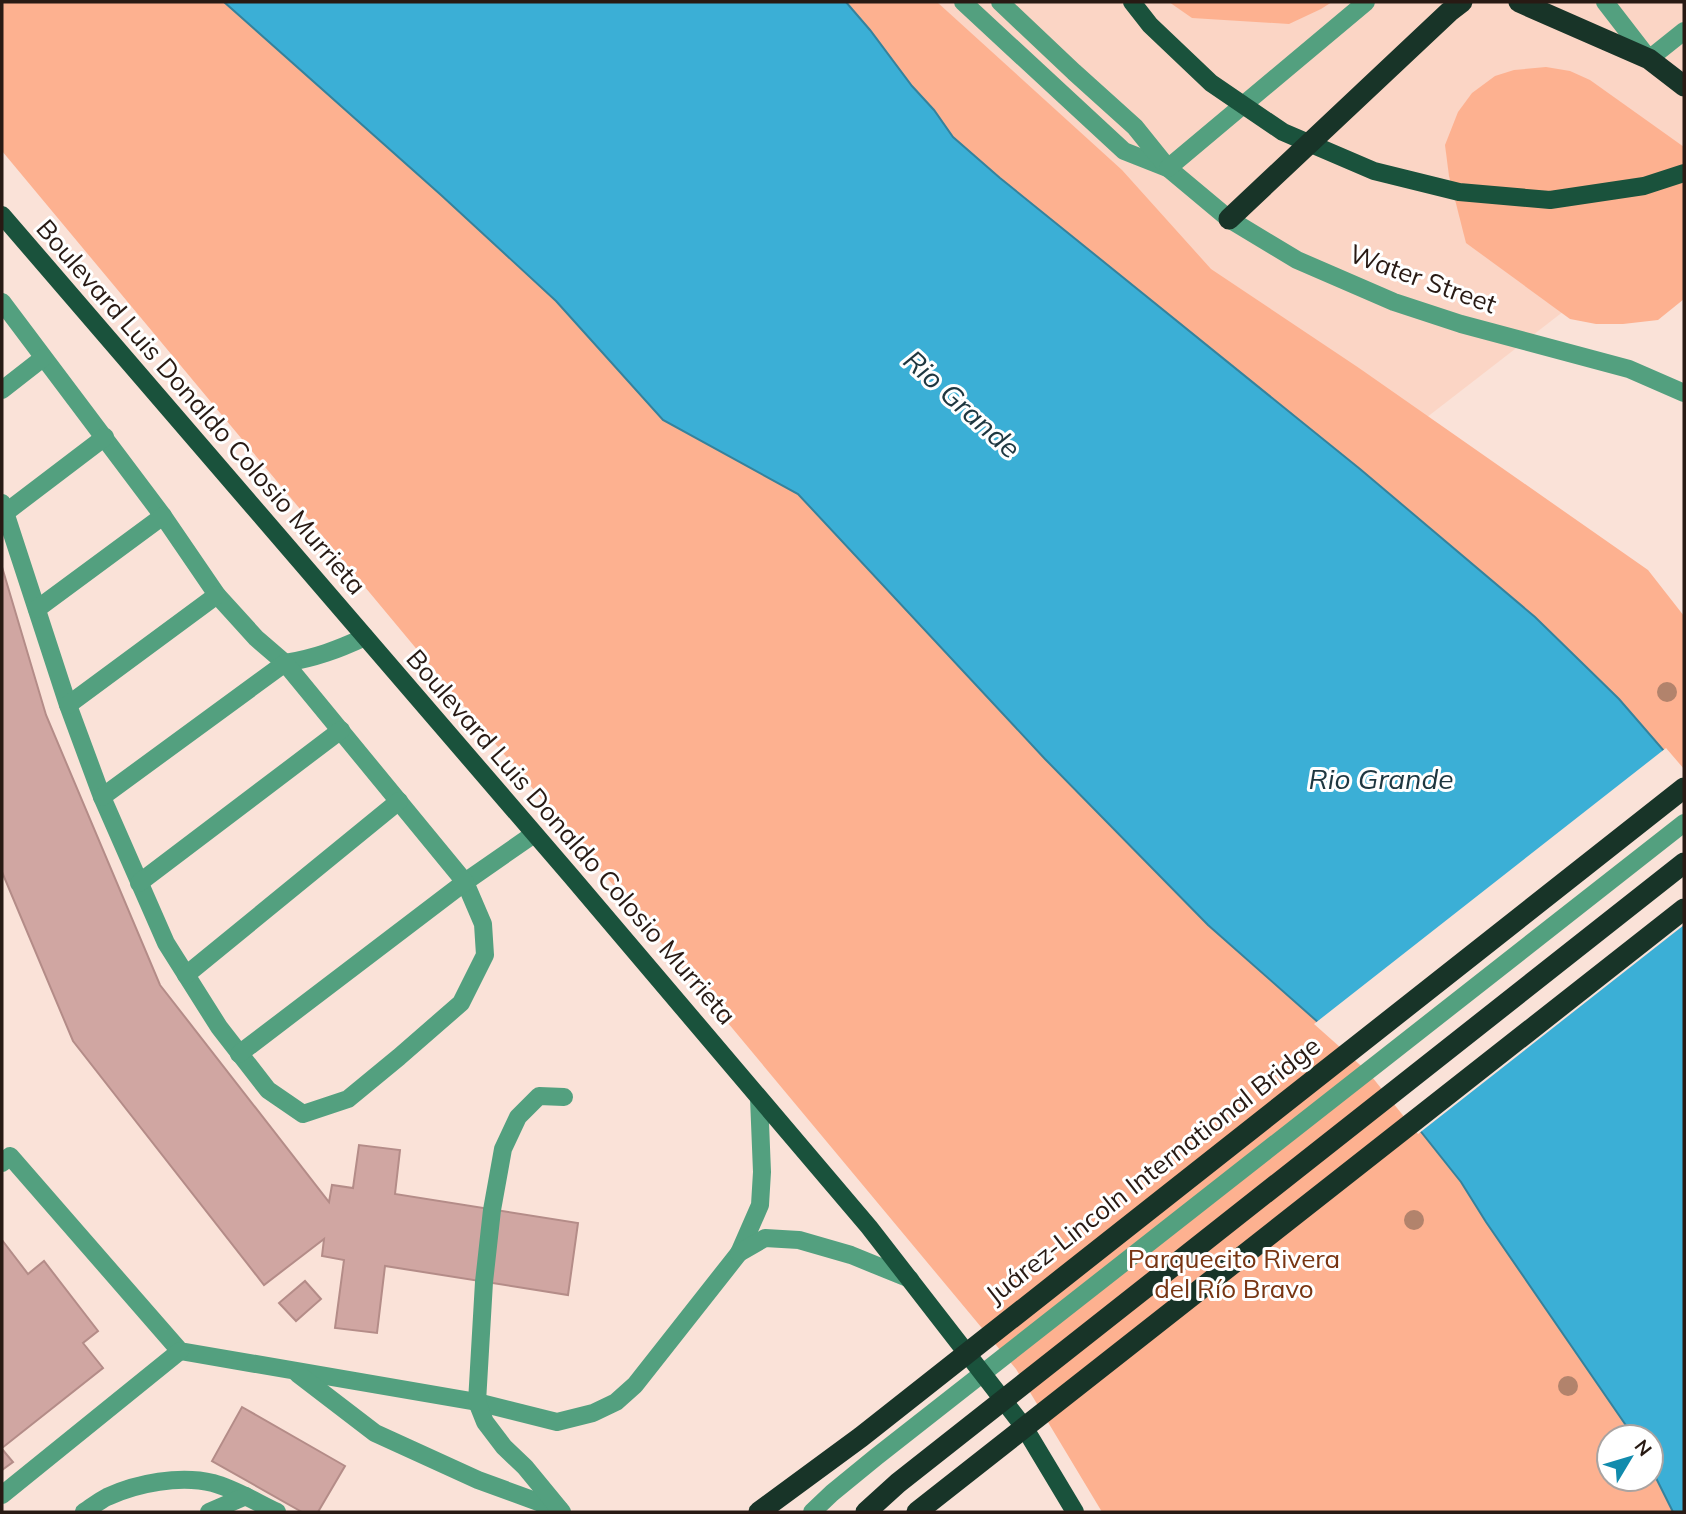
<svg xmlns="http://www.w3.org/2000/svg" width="1686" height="1514" font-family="Mulish,sans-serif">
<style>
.built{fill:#fbd5c5}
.green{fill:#fdb190}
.water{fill:#3bafd6;stroke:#35829c;stroke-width:2}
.pier{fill:#fae2d8}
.building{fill:#d0a6a2;stroke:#b48c88;stroke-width:2}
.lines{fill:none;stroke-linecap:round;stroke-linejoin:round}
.minor{stroke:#53a07f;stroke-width:18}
.major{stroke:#1a523c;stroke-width:18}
.highway{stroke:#183428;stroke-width:21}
.tree{fill:#b2836c}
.labels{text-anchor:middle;stroke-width:6;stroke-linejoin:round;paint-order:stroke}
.street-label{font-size:26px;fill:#281a14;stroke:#fff}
.park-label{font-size:26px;fill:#783513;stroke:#fff}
.water-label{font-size:28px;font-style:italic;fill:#1e3740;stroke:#fff}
</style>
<rect width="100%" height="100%" fill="#fae2d8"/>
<polygon class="built" points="846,2 1684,2 1684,218 1360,469"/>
<g class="green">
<polygon points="2,2 224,2 441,195 556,301 663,419 798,494 1045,759 1208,925 1371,1069 1461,1182 1486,1222 1634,1437 1609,1437 1609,1479 1651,1479 1651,1468 1673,1512 1102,1512 1016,1369 2,151"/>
<polygon points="846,2 937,2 1122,170 1211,269 1359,368 1648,570 1684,616 1684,774 1619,699 1535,617 1360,469 1000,178 953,137 934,110 912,86 870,30"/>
<polygon points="1169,2 1332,2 1321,9 1289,24 1192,18"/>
<polygon points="1546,67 1570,71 1590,80 1684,147 1684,299 1658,320 1623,324 1596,324 1570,319 1466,243 1449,176 1445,145 1458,112 1472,93 1495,76 1514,70"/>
</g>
<polygon class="water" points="224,2 846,2 870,30 912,86 934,110 953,137 1000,178 1360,469 1535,617 1619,699 1684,774 1684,1512 1673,1512 1651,1468 1651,1437 1634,1437 1486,1222 1461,1182 1371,1069 1208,925 1045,759 798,494 663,420 556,301 441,195"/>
<polygon class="pier" points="1666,748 1684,769 1684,925 1418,1134 1368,1072 1314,1024"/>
<g class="building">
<polygon points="2,567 46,715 160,985 329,1202 332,1185 353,1188 359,1145 400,1150 395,1194 578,1223 568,1295 385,1266 377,1333 335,1328 344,1260 322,1256 324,1239 264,1285 73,1041 2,872"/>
<polygon points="2,1240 28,1274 44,1261 98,1331 83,1343 103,1368 2,1448"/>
<polygon points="305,1281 321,1299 296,1321 279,1303"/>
<polygon points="242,1407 345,1466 318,1512 302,1512 212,1461"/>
<polygon points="2,1449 13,1462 2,1470"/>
</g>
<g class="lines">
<g class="minor">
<polyline points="963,2 1124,151 1167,168"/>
<polyline points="1000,2 1074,72 1135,127 1168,168 1229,219 1297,260 1394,302 1461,324 1629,369 1684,393"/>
<polyline points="1605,2 1649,59 1684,31"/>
<polyline points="1168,168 1366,2"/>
<path d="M2 302 163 516 217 595 256 638 285 663C315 658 337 650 365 637"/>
<polyline points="2,390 43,358"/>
<polyline points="2,503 68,705 102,797 166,943 219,1027 268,1090 303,1114 348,1099 399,1057 461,1003 485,955 483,924 465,882 534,834"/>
<polyline points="5,513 105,437"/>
<polyline points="37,609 163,516"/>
<polyline points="68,705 217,595"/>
<polyline points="102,797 285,663 465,882 239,1054"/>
<polyline points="139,883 341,730"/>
<polyline points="186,975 399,801"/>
<polyline points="2,1163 10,1156 180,1351 477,1402 557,1422 593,1413 616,1402 635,1385 739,1253 760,1205 762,1172 759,1098"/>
<polyline points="739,1253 765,1238 799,1240 851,1255 910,1279"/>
<polyline points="298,1374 375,1433 478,1480 560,1510"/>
<polyline points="2,1495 180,1351"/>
<path d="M84 1512C92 1507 99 1501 107 1497 137 1483 180 1475 213 1483 235 1489 256 1502 277 1512"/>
<polyline points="209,1512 246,1496"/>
<polyline points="562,1512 525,1467 504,1447 485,1422 477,1402 484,1282 492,1210 503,1149 518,1117 539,1096 564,1097"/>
<polyline points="812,1512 832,1493 876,1457 1684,823"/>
</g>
<g class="major">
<polyline points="1132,2 1150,25 1211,83 1283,132 1374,171 1459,192 1550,200 1644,186 1684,173"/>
<polyline points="2,215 571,876 869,1227 1024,1427 1075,1512"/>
</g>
<g class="highway">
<polyline points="1519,2 1649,59 1684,86"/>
<polyline points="1229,219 1449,12 1462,2"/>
<polyline points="759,1512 861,1437 1684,788"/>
<polyline points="866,1512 898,1483 1684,863"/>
<polyline points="917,1512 1684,909"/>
</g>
</g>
<g class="tree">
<circle cx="1667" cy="692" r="10"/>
<circle cx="1414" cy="1220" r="10"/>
<circle cx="1568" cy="1386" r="10"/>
</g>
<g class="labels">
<g class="street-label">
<text transform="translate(1423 279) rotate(20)" y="9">Water Street</text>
<text transform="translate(201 407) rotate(49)" y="9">Boulevard Luis Donaldo Colosio Murrieta</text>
<text transform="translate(571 837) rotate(49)" y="9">Boulevard Luis Donaldo Colosio Murrieta</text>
<text transform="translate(1153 1170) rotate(-38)" y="9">Juárez-Lincoln International Bridge</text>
</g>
<g class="park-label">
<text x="1234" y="1268">Parquecito Rivera<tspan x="1234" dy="30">del Río Bravo</tspan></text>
</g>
<g class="water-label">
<text transform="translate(962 404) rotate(42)" y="10">Rio Grande</text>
<text x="1381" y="789">Rio Grande</text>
</g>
</g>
<rect width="1686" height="1514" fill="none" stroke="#281a14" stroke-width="7"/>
<g transform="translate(1630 1458) rotate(52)"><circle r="33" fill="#ffffff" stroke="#a9a3a1" stroke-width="2"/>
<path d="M0-5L12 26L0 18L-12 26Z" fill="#118bad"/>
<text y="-10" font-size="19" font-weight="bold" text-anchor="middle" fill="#281a14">N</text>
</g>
</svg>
